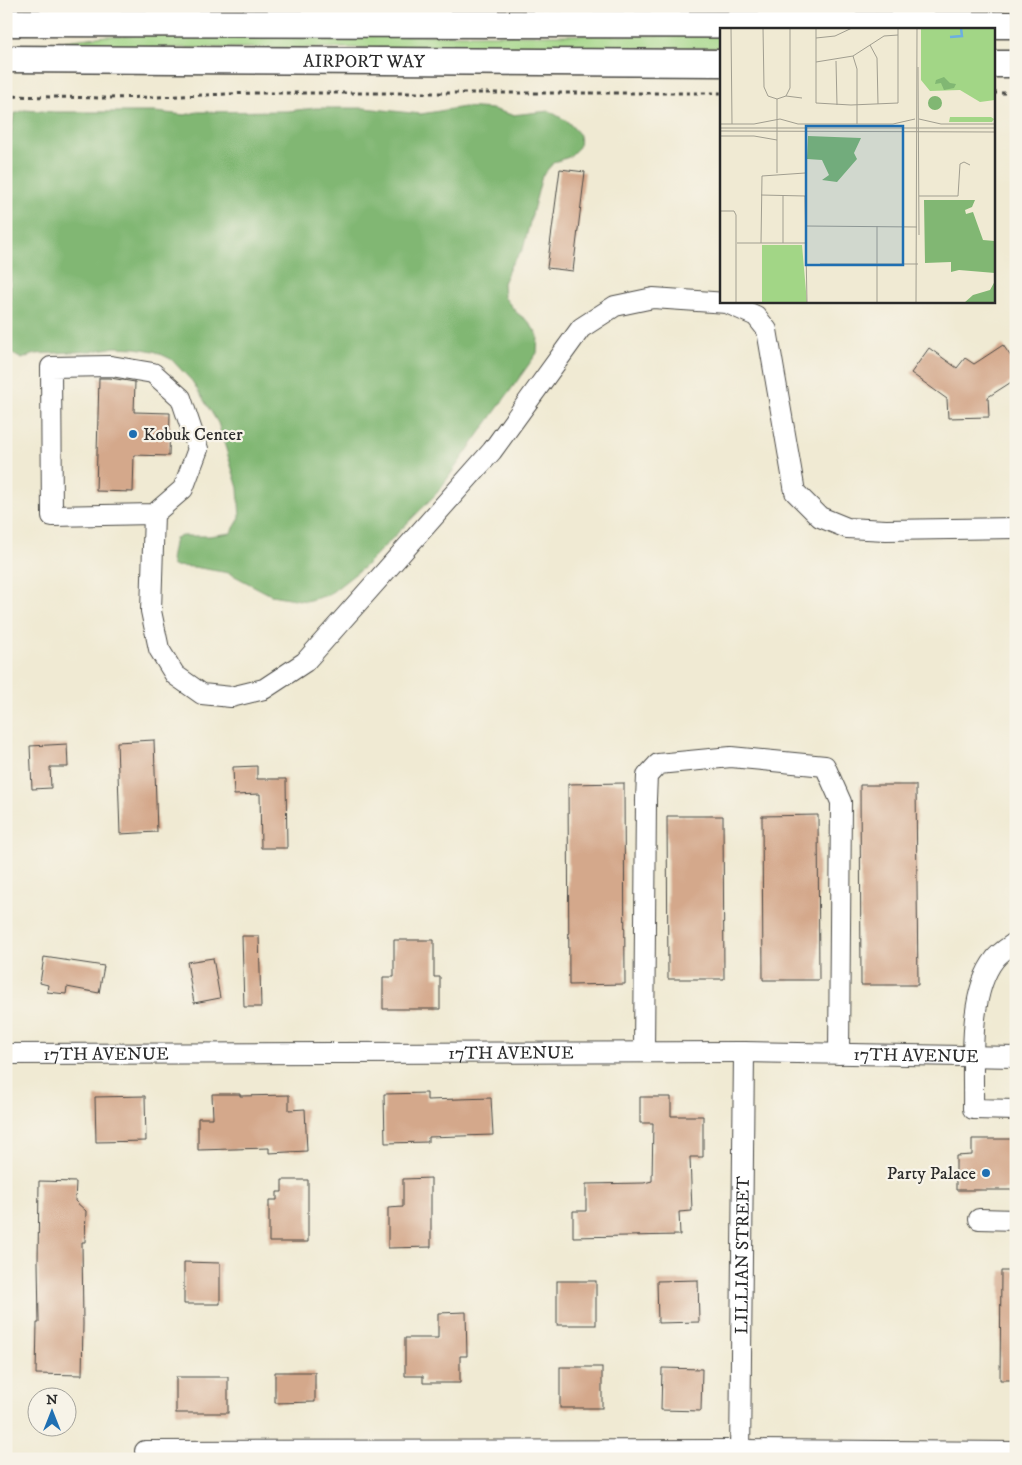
<svg xmlns="http://www.w3.org/2000/svg" width="1022" height="1465" font-family="'IM FELL DW Pica',serif">
<style>
.green{fill:#a2d686;stroke:#668058}
.forest{fill:#81b773;stroke:#56714f}
.building{fill:#d4a88b}
.lines{fill:none;stroke-linecap:round;stroke-linejoin:round}
.minor-casing{stroke:#494844;stroke-width:22}
.major-casing{stroke:#494844;stroke-width:29}
.path{stroke:#494844;stroke-width:3;stroke-dasharray:4 4;stroke-linecap:butt}
.minor{stroke:#fff;stroke-width:20}
.major{stroke:#fff;stroke-width:26}
.poi-dot{fill:#1f6fb2;stroke:#f7f3e8;stroke-width:2}
.labels{text-anchor:middle;stroke-width:4.5;stroke-linejoin:round;paint-order:stroke}
.street-label{font-size:18px;fill:#2b2b2b;stroke:#f7f3e8}
.poi-label{font-size:18px;fill:#2b2b2b;stroke:#f7f3e8;text-anchor:start}
.inset-river{fill:none;stroke:#6cafe1;stroke-width:2.5}
.inset-road{fill:none;stroke:#a19e90;stroke-width:1}
.view{fill:#1f6fb2;fill-opacity:0.15;stroke:#1f6fb2;stroke-width:2.5}
.inset-edge{fill:none;stroke:#2b2b2b;stroke-width:2.5}
</style>
<rect width="100%" height="100%" fill="#f7f3e8"/>
<filter id="ink" filterUnits="userSpaceOnUse"><feTurbulence type="fractalNoise" baseFrequency=".02" numOctaves="2"/><feDisplacementMap in="SourceGraphic" scale="10" xChannelSelector="R" yChannelSelector="G"/><feConvolveMatrix kernelMatrix="1 2 1 2 8 2 1 2 1" color-interpolation-filters="sRGB"/></filter>
<filter id="wash" filterUnits="userSpaceOnUse"><feTurbulence type="fractalNoise" baseFrequency=".0096" numOctaves="4" result="noise"/><feDisplacementMap in="SourceGraphic" scale="20" xChannelSelector="R" yChannelSelector="G"/><feGaussianBlur stdDeviation="1.12" result="paint"/><feColorMatrix in="noise" values="0 0 0 0 0 0 0 0 0 0 0 0 0 0 0 0 0 1.4 0 .05"/><feComposite in="paint" operator="in"/></filter>
<g filter="url(#wash)">
<rect width="100%" height="100%" fill="#f0ead3"/>
<polygon class="green" points="136,35 721,35 721,48 65,48 65,41 106,36"/>
<polygon class="forest" points="464,107 492,109 512,115 549,111 567,121 580,135 579,147 569,157 554,162 542,176 523,249 511,265 503,283 504,297 517,313 529,322 538,336 537,353 437,493 364,567 328,595 306,601 271,595 229,573 194,567 173,566 171,560 175,538 182,536 209,536 231,533 240,518 238,488 218,423 192,381 171,359 154,351 136,348 115,347 94,351 34,354 22,359 11,353 10,242 11,199 6,173 14,114 24,110 55,112 155,112 185,115 197,112 288,111 315,108 364,108 421,114"/>
<g id="blocks">
<g class="building">
<polygon points="560,169 585,172 573,271 547,268"/>
<polygon points="1003,345 1016,364 1016,379 988,397 989,417 948,418 947,399 911,373 929,348 957,368 965,358 974,364"/>
<polygon points="99,378 110,378 135,382 134,412 170,413 169,456 134,455 133,492 96,491"/>
<polygon points="154,740 157,832 120,834 117,742"/>
<polygon points="67,744 68,767 50,767 51,788 32,789 30,746"/>
<polygon points="257,766 257,779 286,779 287,848 261,848 260,794 234,795 233,767"/>
<polygon points="624,783 625,984 569,985 568,784"/>
<polygon points="860,785 916,785 918,985 861,985"/>
<polygon points="818,815 819,980 763,980 762,816"/>
<polygon points="667,816 723,816 724,979 668,979"/>
<polygon points="242,936 259,936 261,1007 244,1007"/>
<polygon points="394,940 434,940 434,977 440,977 440,1009 383,1009 383,977 394,977"/>
<polygon points="44,957 104,966 99,993 67,987 66,994 47,992 48,985 40,983"/>
<polygon points="213,958 220,998 194,1003 187,962"/>
<polygon points="427,1093 427,1100 491,1098 493,1135 428,1137 428,1142 385,1143 384,1094"/>
<polygon points="212,1094 240,1094 240,1096 289,1095 289,1110 305,1109 307,1151 269,1153 269,1148 198,1150 198,1118 213,1118"/>
<polygon points="145,1096 146,1141 96,1142 95,1097"/>
<polygon points="640,1097 671,1097 671,1116 703,1116 703,1157 690,1157 692,1211 679,1212 680,1235 573,1237 573,1211 586,1211 586,1184 644,1183 652,1181 653,1123 640,1123"/>
<polygon points="972,1139 1016,1139 1016,1190 956,1190 956,1156 972,1155"/>
<polygon points="431,1178 431,1247 388,1248 388,1208 403,1207 403,1179"/>
<polygon points="282,1180 308,1180 308,1242 269,1242 269,1200 277,1200 277,1192 282,1192"/>
<polygon points="39,1181 76,1182 75,1201 86,1211 85,1242 82,1242 83,1324 82,1375 36,1374 37,1323 39,1323 38,1262"/>
<polygon points="184,1262 220,1263 220,1304 184,1304"/>
<polygon points="1001,1271 1016,1271 1016,1380 1000,1380"/>
<polygon points="698,1280 699,1322 658,1323 657,1281"/>
<rect x="557" y="1281" width="39" height="44"/>
<polygon points="466,1312 467,1356 460,1356 460,1383 423,1383 423,1376 405,1376 405,1338 438,1338 438,1313"/>
<rect x="560" y="1367" width="42" height="41"/>
<polygon points="662,1368 702,1369 701,1411 661,1410"/>
<polygon points="275,1372 315,1372 315,1402 275,1403"/>
<rect x="176" y="1377" width="52" height="36"/>
</g>
</g>
</g>
<g filter="url(#ink)">
<use href="#blocks" fill-opacity="0" stroke="#494844" stroke-width="1"/>
<g class="lines">
<g class="minor-casing">
<g id="minor">
<polyline points="154,514 52,516 51,367 111,366 153,373 181,398 198,449 183,489 154,514 151,611 159,649 175,675 202,694 231,697 264,689 305,662 492,451 581,328 615,306 653,298 727,303 756,316 767,330 795,492 820,517 847,528 886,530 1016,528"/>
<path d="M1016 942C1009 947 1000 952 995 959 967 994 974 1066 973 1109L1016 1110"/>
<polyline points="644,1052 646,799 647,776 658,764 731,757 825,766 841,802 839,1054"/>
<path id="s1" d="M6 1054 744 1052 1016 1057"/>
<polyline points="979,1219 1016,1220"/>
<polyline points="145,1451 740,1450 1016,1452"/>
<path id="s2" d="M740 1459 744 1052"/>
</g>
</g>
<g class="major-casing">
<g id="major">
<polyline points="6,23 1016,25"/>
<path id="s3" d="M6 59 721 63"/>
<polyline points="993,64 1016,64"/>
</g>
</g>
<g class="path">
<polyline points="993,93 1016,93"/>
<polyline points="6,96 104,98 156,97 253,93 721,93"/>
</g>
<use href="#minor" class="minor"/>
<use href="#major" class="major"/>
</g>
</g>
<g class="poi-dot">
<circle cx="133" cy="434" r="5"/>
<circle cx="986" cy="1173" r="5"/>
</g>
<g class="labels">
<g class="street-label">
<text dy="6" stroke="none"><textPath href="#s3" startOffset="358">AIRPORT WAY</textPath></text>
<text dy="6" stroke="none"><textPath href="#s1" startOffset="505">17TH AVENUE</textPath></text>
<text dy="6" stroke="none"><textPath href="#s1" startOffset="100">17TH AVENUE</textPath></text>
<text dy="6" stroke="none"><textPath href="#s1" startOffset="910">17TH AVENUE</textPath></text>
<text dy="6" stroke="none"><textPath href="#s2" startOffset="204">LILLIAN STREET</textPath></text>
</g>
<g class="poi-label">
<text x="143" y="440">Kobuk Center</text>
<text x="976" y="1179" text-anchor="end">Party Palace</text>
</g>
</g>
<g transform="translate(720 28)">
<rect width="275" height="275" fill="#f0ead3"/>
<path d="M201 0H275V72L260 74 240 62 210 63 201 52ZM230 89H271L274 91 272 94H229ZM42 217H82L87 275H42Z" fill="#a2d686"/>
<path d="M224 49 230 55 236 56 234 60 224 62 221 55 215 56 216 52ZM208 75a7 7 0 1 1 14 0a7 7 0 1 1-14 0ZM88 108 141 110 134 125 137 131 117 154 102 152 109 147 102 132 87 131ZM204 172H255L252 179 245 182 246 186 253 184 263 212 275 213V245L239 242 231 244V234L205 235ZM275 253V275H244L253 267 270 262Z" fill="#81b773"/>
<path class="inset-river" d="M230 9 242 8 241 0"/>
<path class="inset-road" d="M11 0 12 96M43 0 44 59 48 68 57 71M96 0V75L131 77 178 75V0M96 10 115 8 132 0M150 17 157 30 158 76M133 28 137 41V96M116 33 117 77M96 34 133 28 164 8 178 7M198 39 199 207M66 68 82 70M57 71 66 68 70 60V0M57 71V145M199 91 221 96H275M0 96H34L60 91 78 96H173L195 91M0 100H275M0 103 275 104M0 108H34L57 112M41 167 85 168 87 275H199M63 168V215M199 168H238L240 136 244 134 250 137M0 183H14L16 187V275M85 198 197 199M157 198V275M17 215H85M41 215 42 148 85 145M100 236H198M196 275 197 0"/>
<path class="view" d="M86 98H183V237H86Z"/>
<rect width="275" height="275" class="inset-edge"/>
</g>
<rect width="1022" height="1465" fill="none" stroke="#f7f3e8" stroke-width="25"/>
<g transform="translate(52 1412)"><circle r="24" fill="#f7f3e8" stroke="#a5a39c"/>
<path d="M0-4L9 19L0 12L-9 19Z" fill="#1f6fb2"/>
<text y="-8" font-size="14" font-weight="bold" text-anchor="middle" fill="#2b2b2b">N</text>
</g>
</svg>
